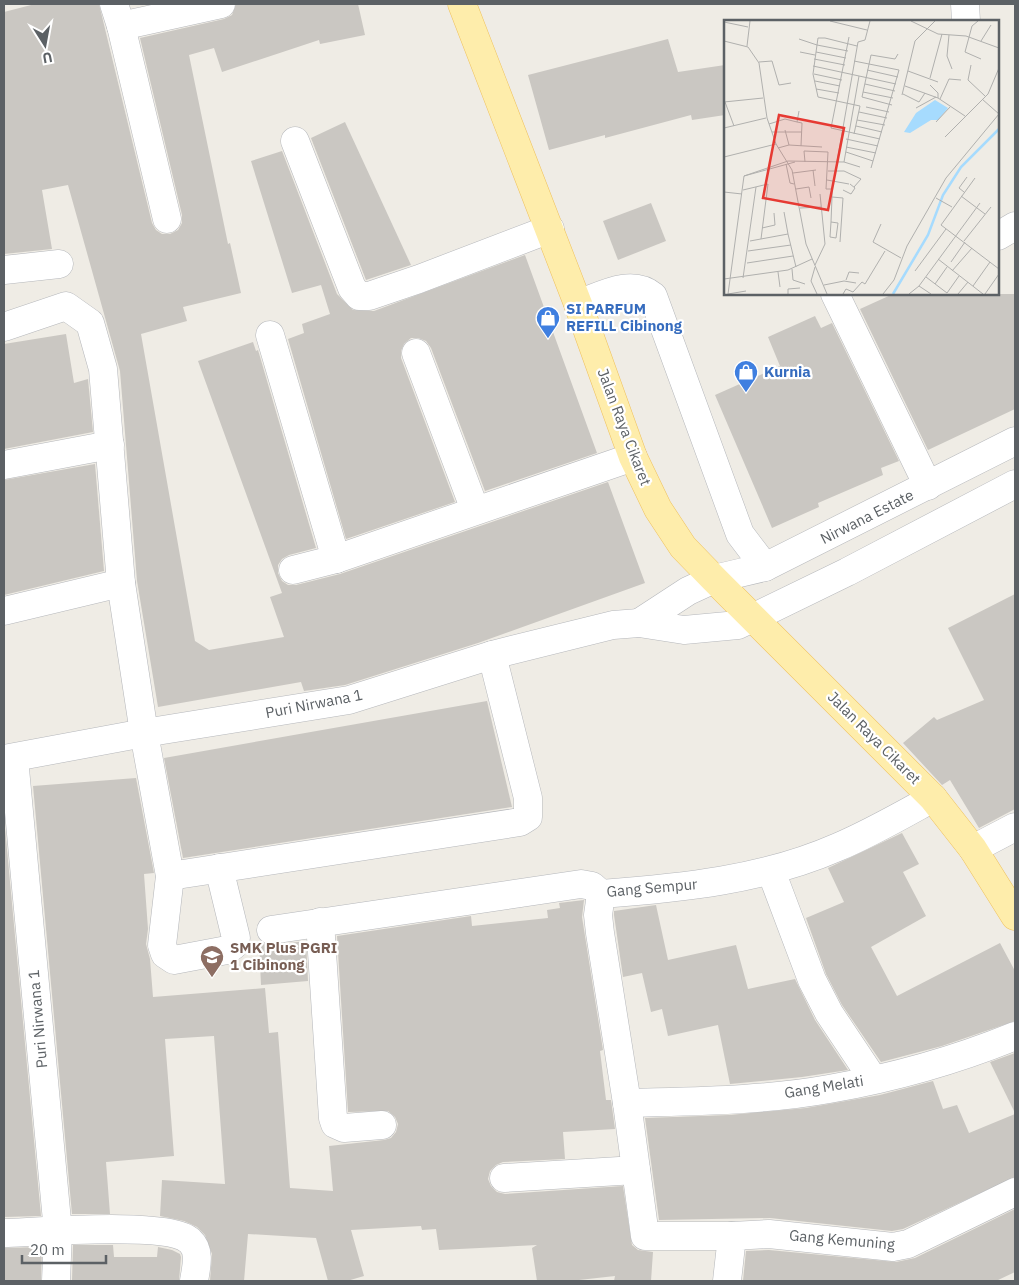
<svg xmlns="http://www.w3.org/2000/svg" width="1019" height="1285" font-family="'IBM Plex Sans',sans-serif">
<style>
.building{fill:#cac7c2}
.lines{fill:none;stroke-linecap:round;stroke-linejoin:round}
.minor-casing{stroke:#b5b7bb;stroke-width:29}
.major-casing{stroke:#efc15d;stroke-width:29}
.minor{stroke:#fff;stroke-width:28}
.major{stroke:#feedab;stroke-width:28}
.labels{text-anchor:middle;stroke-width:4.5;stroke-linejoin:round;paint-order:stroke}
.shop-label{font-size:15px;font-weight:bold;fill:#366cbe;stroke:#fff;text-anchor:start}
.street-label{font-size:15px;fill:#5c6165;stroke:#fff}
.education-label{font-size:15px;font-weight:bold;fill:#785e54;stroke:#fff;text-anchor:start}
.inset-river{fill:none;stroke:#a6dbfe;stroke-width:2.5}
.inset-road{fill:none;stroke:#b0b0ae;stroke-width:1}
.view{fill:#e63a33;fill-opacity:0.15;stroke:#e63a33;stroke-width:2.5}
.inset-edge{fill:none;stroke:#5c6165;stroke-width:2.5}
</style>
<rect width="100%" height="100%" fill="#efece5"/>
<g class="building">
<polygon points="35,4 99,4 152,223 156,230 162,234 170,234 178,230 182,223 182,215 140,38 224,19 232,15 236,4 358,4 365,35 320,44 319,40 222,72 214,48 189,55 228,244 230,243 241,293 183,307 187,321 141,334 195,641 209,650 284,637 270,597 282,593 198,361 253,342 256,351 258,350 316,548 289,555 282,559 278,565 278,573 282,581 288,585 296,585 340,574 608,482 645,583 478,643 345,685 304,691 301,682 158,707 137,581 120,371 68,185 42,190 52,249 4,254 4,12"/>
<polygon points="668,39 678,72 725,65 725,115 692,120 691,115 605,138 605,135 549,150 528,75"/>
<polygon points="345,122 411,265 366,280 311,138"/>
<polygon points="282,151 337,294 353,310 374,311 525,255 597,453 485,491 431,348 426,341 418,338 411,338 404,344 401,351 401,358 455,502 346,539 288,339 304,333 302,324 330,314 321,285 292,293 251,161"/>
<polygon points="651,203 666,241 618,260 603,221"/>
<polygon points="893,294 1015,294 1015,409 928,450 860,309"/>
<polygon points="815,316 821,328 832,323 899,461 881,468 883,475 818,503 819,507 772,528 715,395 780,366 768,337"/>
<polygon points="66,334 74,383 88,379 93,432 4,449 4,344"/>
<polygon points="95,464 104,571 4,595 4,480"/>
<polygon points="1015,594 1015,809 979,828 950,780 942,785 903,743 934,717 937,720 984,700 948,628"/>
<polygon points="487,701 512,807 183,858 164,758"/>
<polygon points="136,778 154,873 144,874 148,929 146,944 150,959 153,997 265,988 269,1033 278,1032 290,1188 333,1191 329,1146 384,1140 391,1138 396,1132 398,1124 395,1117 388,1111 348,1112 337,936 471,916 472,926 548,918 547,910 560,908 559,903 584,900 582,917 603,1050 600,1051 606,1100 611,1100 615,1129 563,1132 565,1159 503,1162 496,1165 490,1171 488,1179 491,1186 497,1192 505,1194 623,1186 632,1245 638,1250 653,1252 651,1281 614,1281 615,1276 570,1281 537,1281 532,1248 537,1245 439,1250 436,1229 422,1230 421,1226 351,1230 364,1276 347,1281 328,1281 316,1238 248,1234 244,1281 210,1281 212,1254 205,1235 197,1227 184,1221 160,1216 162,1180 225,1184 214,1036 165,1039 174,1156 106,1162 110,1214 72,1214 33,786"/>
<polygon points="4,817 41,1216 4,1217"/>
<polygon points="902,833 919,864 903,872 926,916 871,947 897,996 1000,943 1015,971 1015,1021 942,1046 881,1062 842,1005 826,974 806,918 844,902 828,868"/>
<polygon points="656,905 668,960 736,945 748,989 795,979 815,1020 848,1070 802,1077 730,1084 718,1025 668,1036 662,1009 651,1012 642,973 623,977 614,915 614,911"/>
<polygon points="306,941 308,981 261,985 259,942 273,945"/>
<polygon points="1015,1053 1015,1113 990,1062"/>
<polygon points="933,1081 943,1109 957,1105 969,1133 1015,1114 1015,1177 903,1229 892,1231 770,1218 659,1220 645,1118 729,1115 806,1108 880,1095"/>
<polygon points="1015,1209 1015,1272 996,1281 743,1281 746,1251 769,1250 896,1262 915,1258"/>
<polygon points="73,1245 113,1245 114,1257 157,1257 158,1247 172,1250 180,1254 181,1257 179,1281 72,1281"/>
<polygon points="42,1247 41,1281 4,1281 4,1248"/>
</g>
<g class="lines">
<g class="minor-casing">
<g id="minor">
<polyline points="114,4 121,26 167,219"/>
<polyline points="965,4 966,21"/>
<polyline points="121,26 221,4"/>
<polyline points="295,141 352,288 359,296 369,296 419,279 550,229"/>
<polyline points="998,236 1015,226"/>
<polyline points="4,270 59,264"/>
<polyline points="835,294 928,486"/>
<path d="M578 304C601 296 631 278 653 296L740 534 765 567"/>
<polyline points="4,327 66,306 90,323 103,369 121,583 144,733 170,876 520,822 528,817 528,798 492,655"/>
<polyline points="270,335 336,559"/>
<polyline points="416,353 475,510"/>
<polyline points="4,465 110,445"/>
<polyline points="293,570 336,559 633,457"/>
<polyline points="4,611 121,583"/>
<polyline points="639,623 688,591 714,579 765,567 1015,441"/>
<polyline points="14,758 58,1232 56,1281"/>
<polyline points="4,759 144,733 349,700 492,655 613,625 639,623 684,630 738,625 847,572 1015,484"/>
<polyline points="973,849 1015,827"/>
<polyline points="771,871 812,980 829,1013 873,1079"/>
<polyline points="170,876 162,945 165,954 174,960 227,950 234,945 236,938 219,868"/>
<polyline points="601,894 598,915 600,933 627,1103 645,1236 732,1236"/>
<path d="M601 894C681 888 763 880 838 847 871 833 902 815 933 798"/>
<polyline points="320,922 333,1118 335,1124 344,1128 382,1125"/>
<polyline points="271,930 581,884 592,886 601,894"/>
<path d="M627 1103C694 1101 763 1101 829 1089 892 1078 956 1060 1015 1036"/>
<polyline points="504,1178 636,1170"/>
<path d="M4 1233C38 1232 169 1221 190 1241 201 1251 196 1268 194 1281"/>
<polyline points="727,1281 732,1236 769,1234 893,1247 908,1244 1015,1192"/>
</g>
</g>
<g class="major-casing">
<polyline id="major" points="462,4 578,304 633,457 658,509 683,547 714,579 933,798 973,849 1015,916"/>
</g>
<use href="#minor" class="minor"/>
<use href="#major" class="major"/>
</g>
<defs>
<g id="shop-pin" transform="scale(1.25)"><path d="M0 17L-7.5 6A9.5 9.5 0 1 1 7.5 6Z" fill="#3f7fe0" stroke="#fff"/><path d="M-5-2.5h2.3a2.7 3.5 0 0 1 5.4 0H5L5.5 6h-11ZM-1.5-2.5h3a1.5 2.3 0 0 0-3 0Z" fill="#fff"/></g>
<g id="school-pin" transform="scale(1.25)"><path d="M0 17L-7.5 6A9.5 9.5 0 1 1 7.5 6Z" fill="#8d6e63" stroke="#fff"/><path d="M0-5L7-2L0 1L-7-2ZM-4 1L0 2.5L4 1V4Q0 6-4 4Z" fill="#fff"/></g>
</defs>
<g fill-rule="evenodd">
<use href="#shop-pin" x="548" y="318"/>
<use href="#shop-pin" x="746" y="372"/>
<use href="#school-pin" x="212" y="957"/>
</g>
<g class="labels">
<g class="shop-label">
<text x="566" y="314">SI PARFUM<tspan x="566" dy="17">REFILL Cibinong</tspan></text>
<text x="764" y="377">Kurnia</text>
</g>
<g class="street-label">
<text transform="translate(624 427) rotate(69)" y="5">Jalan Raya Cikaret</text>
<text transform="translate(867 517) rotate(-27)" y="5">Nirwana Estate</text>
<text transform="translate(314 704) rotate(-11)" y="5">Puri Nirwana 1</text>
<text transform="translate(874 738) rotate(45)" y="5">Jalan Raya Cikaret</text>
<text transform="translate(652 888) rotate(-5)" y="5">Gang Sempur</text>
<text transform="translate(38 1019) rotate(-95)" y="5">Puri Nirwana 1</text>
<text transform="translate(824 1087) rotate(-9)" y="5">Gang Melati</text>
<text transform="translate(842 1240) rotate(5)" y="5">Gang Kemuning</text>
</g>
<g class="education-label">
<text x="230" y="953">SMK Plus PGRI<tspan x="230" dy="17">1 Cibinong</tspan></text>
</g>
</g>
<g transform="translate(724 20)">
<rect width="275" height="275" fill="#efece5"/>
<path d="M211 80 224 88 214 100H207L186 113 180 112 192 93Z" fill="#a6dbfe"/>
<path class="inset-river" d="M169 274 204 215 219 175 237 147 275 109"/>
<path class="inset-road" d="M106 1 143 10M187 1 214 14 242 16 275 28M254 1 248 6 241 32 257 39M0 2 24 7M225 15 223 36 228 49M125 17 107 108 156 119M75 19 93 25 94 18H101L133 26M0 21 24 27 35 43 43 98 52 124 68 150 82 224 103 274M257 21 267 5M23 26 26 1M124 31 93 25 89 54 94 77 136 86 130 114M76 32 91 35M92 32 122 38M90 39 121 45M130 41 175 50 147 148M35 42 48 41 55 65 67 63M247 45 244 60 261 76M89 46 172 64M143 50 174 57M184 51 214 62M90 54 118 60M206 58 218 14M91 61 116 66M141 64 171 71M206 65 214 73V78M181 66 214 78 241 96M92 69 115 73M139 72 169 78M179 74 195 82 201 73M178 75 191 21 211 1M216 79 225 59 237 60M258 79 275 94M0 82 39 78M1 82 10 106M168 85 138 77 147 35 171 39 174 34M142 87 165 92M192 88 212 77M135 92 163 98M133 100 161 105M73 102 78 103 77 126M212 102 226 87M45 104 61 99 73 102 75 91M132 106 158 112M0 108 42 98M61 110 65 125M48 112H78M221 117 264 74 275 48M122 119 154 126M122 127 152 133M54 128 65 125 98 127M122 132 149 141M0 137 52 124M71 142 20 156 64 141 120 142 136 147M81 142 80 131 104 132 102 169H108V177L107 202 106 217 112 218 114 203 107 202M113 142 134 22 141 20 146 1M120 142 135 56M62 144 66 163 70 164M89 150 91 166M104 151H120L137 159 130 167M69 153 92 150M20 156 4 274 22 271M251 158 217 205 275 249M103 160 125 164M72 169 85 167 87 178M19 170 44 164 37 219M119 170 127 174 131 168 126 164M0 172 18 174M240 172 235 168 243 157M237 176 261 194M108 177 119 178 116 222M212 178 228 187M76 188 97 187M60 192 64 214M157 204 149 222 177 238M38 208 51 205 50 193M26 221 64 214 72 247M240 221 267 187M24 231 67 225M214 239 259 274M227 242 241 222M23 243 69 236M91 245 101 224 96 174M91 247 87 261 93 274M68 249 69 260 81 264M191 251 222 209M228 251 248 228M54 252 56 267M202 257 223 273M19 258 32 167M0 259 64 250 88 239M122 260 125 252 135 253M211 264 223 247M100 265 120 261 132 263M195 266 256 183M249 266 266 242M223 273 235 256M64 274V269L76 268M119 274 122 269 129 272 138 262 141 264 161 231M159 274 170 260 183 226 222 158 275 94M185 274 195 266 207 274M234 274 244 262M261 274 275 254"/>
<path class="view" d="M55 95 120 108 104 190 39 178Z"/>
<rect width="275" height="275" class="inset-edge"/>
</g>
<rect width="1019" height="1285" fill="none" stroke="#5c6165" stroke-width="10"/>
<g transform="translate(45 45) rotate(169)" stroke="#ffffff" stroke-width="4" paint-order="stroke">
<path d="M0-4L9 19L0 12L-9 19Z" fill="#5c6165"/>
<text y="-8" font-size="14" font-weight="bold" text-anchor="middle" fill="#5c6165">U</text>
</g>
<path d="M22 1255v8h84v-8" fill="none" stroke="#5c6165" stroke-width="2.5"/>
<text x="30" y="1255" font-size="15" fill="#5c6165" stroke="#ffffff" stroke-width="4" paint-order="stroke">20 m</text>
</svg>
